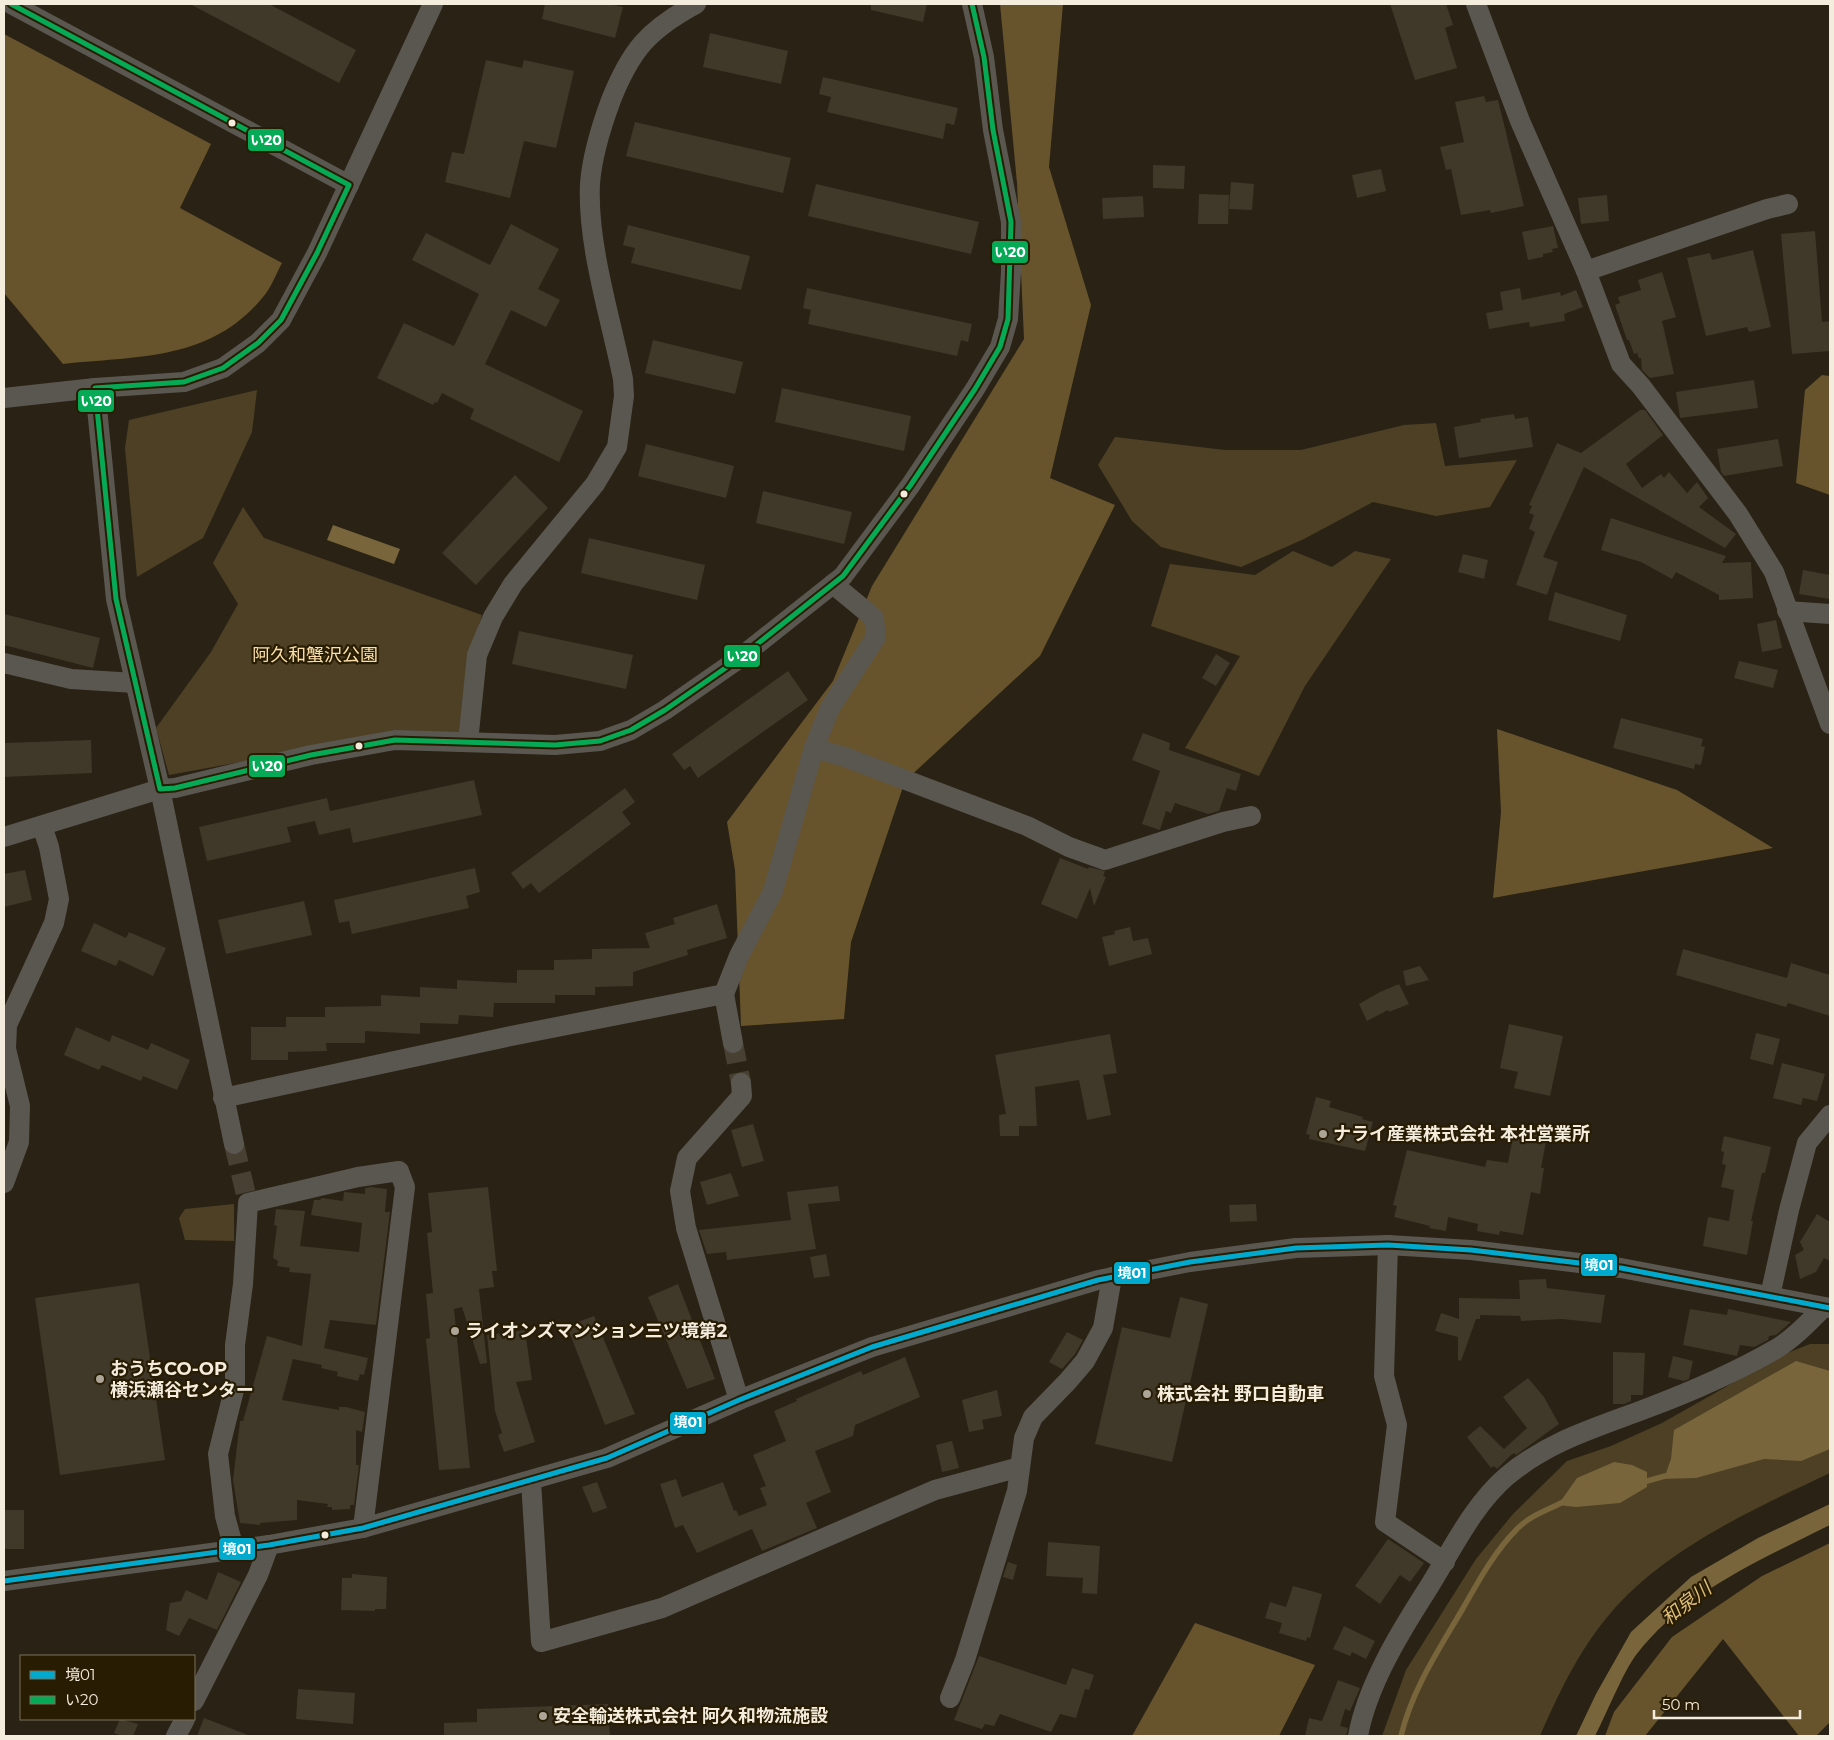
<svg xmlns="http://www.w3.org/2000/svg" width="1834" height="1740" font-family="Montserrat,'Noto Sans JP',sans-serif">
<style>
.green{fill:#4d4025}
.forest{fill:#67542c}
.water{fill:#79653b}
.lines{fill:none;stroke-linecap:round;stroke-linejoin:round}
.stream{stroke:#79653b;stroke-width:5.5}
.building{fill:#403829}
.minor-tunnel{stroke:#484032;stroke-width:20;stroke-dasharray:20 10;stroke-linecap:butt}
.minor{stroke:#5a5751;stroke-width:20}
.bus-1-casing{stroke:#281d03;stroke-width:9}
.bus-2-casing{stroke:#281d03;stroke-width:9}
.bus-1{stroke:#00a9ce;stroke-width:5}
.bus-2{stroke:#06aa56;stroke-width:5}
.bus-dot{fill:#f4ecdd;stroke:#281d03;stroke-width:2}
.poi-dot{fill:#ada597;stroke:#281d03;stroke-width:2}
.labels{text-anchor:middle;stroke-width:4.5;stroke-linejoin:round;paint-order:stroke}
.park-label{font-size:18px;fill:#fbdfa7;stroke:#281d03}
.poi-label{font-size:18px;font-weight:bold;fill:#f4ecdd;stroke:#281d03;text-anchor:start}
.water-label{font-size:19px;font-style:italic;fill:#e0bf78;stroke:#281d03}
.line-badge{stroke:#281d03;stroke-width:2}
.badge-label{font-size:14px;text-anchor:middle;font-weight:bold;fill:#fff}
</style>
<rect width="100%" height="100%" fill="#2a2214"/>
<g class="green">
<polygon points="257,390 252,432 203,538 137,577 125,448 129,420"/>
<polygon points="1436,423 1445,466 1517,460 1490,507 1436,516 1373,502 1304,539 1241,567 1161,547 1132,521 1098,465 1115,437 1225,450 1301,450 1404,425"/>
<polygon points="243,507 264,538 482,615 473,647 463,735 395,734 169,775 156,728 211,652 238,604 213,563"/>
<polygon points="1293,551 1332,567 1355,551 1391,559 1305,686 1259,776 1185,748 1240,656 1151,626 1170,564 1255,575"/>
<polygon points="234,1204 234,1241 185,1240 179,1218 185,1209"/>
<path d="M1810 1344H1830V1473C1754 1509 1664 1549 1609 1615 1579 1650 1558 1695 1540 1736H1382L1406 1670 1476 1559 1513 1514 1567 1461 1611 1446 1662 1423 1782 1355Z"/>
</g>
<g class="forest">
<polygon points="1000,4 1063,4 1049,167 1091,305 1050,478 1115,505 1040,656 905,781 851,942 844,1019 741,1026 735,870 727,822 833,681 872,586 1024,339 1017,183"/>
<path d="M4 34 211 144 180 208 282 263C276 274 271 288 263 297 211 361 138 356 63 364L4 293Z"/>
<polygon points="1822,375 1830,376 1830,495 1796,483 1805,390"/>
<polygon points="1497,729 1677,790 1773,848 1493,898 1501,812"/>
<polygon points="1830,1543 1830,1722 1816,1736 1799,1736 1723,1639 1645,1736 1605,1736 1614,1712 1672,1637 1762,1576"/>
<polygon points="1195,1623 1315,1665 1279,1736 1132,1736"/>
</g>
<g class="water">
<polygon points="333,525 400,549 394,564 327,540"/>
<polygon points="1796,1361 1830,1371 1830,1449 1801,1461 1764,1459 1696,1478 1657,1479 1665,1476 1671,1459 1674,1430"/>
<polygon points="1614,1462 1632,1465 1647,1472 1647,1487 1620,1503 1576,1507 1558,1505 1577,1478"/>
<path d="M1830 1504V1525C1762 1559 1684 1592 1636 1655 1622 1674 1607 1713 1595 1736H1576L1596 1694 1631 1632 1691 1577 1758 1538Z"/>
</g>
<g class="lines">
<g class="stream">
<polyline points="1640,1483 1665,1476"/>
<path d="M1401 1736C1412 1690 1438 1651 1462 1610 1478 1582 1494 1552 1517 1529 1529 1516 1548 1510 1563 1502"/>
</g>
</g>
<g class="building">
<polygon points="190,4 269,4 356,50 339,83"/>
<polygon points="545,4 609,4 623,7 615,38 542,19"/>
<polygon points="871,4 927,4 923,22 871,10"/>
<polygon points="1390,4 1446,4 1453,25 1445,28 1457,68 1415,80"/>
<polygon points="710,33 788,51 781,84 703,67"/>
<polygon points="486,60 522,68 524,60 574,71 556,148 524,141 510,198 445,182 452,152 464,154"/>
<polygon points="823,77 958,108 954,125 946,123 943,139 827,112 831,97 819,94"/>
<polygon points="1484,96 1486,102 1498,100 1524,206 1491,213 1490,210 1461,215 1451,169 1446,170 1440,147 1464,142 1455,102"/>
<polygon points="635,122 791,158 783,193 626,156"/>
<polygon points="1153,165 1185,166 1184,189 1153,188"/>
<polygon points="1381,169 1386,191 1357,198 1352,175"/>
<polygon points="1231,182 1254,184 1252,210 1229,209"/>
<polygon points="816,184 979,222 971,254 808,216"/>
<polygon points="1199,194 1229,195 1228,224 1198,224"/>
<polygon points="1607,195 1609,221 1581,224 1578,198"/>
<polygon points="1143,196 1144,217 1103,219 1102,198"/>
<polygon points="511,224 559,249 538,289 560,300 546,327 511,310 485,364 583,411 559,462 470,419 474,409 442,393 437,403 435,402 433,405 377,378 404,323 454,346 479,294 412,260 426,233 490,265"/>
<polygon points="628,225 750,256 741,290 631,263 635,248 623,245"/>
<polygon points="1553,226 1558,248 1552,249 1553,252 1543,254 1543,257 1528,260 1522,232"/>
<polygon points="1815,231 1822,322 1830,321 1830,351 1792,354 1781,234"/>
<polygon points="1753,250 1771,327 1749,332 1747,327 1706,336 1687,258 1710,253 1712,260"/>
<polygon points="1662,272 1676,317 1662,321 1674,374 1650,378 1642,370 1641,358 1639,358 1637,353 1634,354 1629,340 1627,340 1615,305 1620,303 1618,297 1641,290 1638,280"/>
<polygon points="807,288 972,324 968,342 961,340 957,356 808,324 811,310 803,308"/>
<polygon points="1520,288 1522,300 1560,292 1561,296 1576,290 1583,307 1564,314 1565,321 1530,327 1529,322 1489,329 1486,313 1503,310 1500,292"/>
<polygon points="653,340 743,362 735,394 645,373"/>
<polygon points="1754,380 1758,408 1680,418 1676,392"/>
<polygon points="782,388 911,416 904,451 775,422"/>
<polygon points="1640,410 1645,410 1663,435 1626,464 1642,488 1661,474 1664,478 1669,472 1687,493 1697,482 1708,498 1699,507 1736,534 1725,548 1584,467 1543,557 1558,562 1547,595 1516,585 1535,532 1529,529 1534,515 1529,513 1532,506 1529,505 1557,443 1581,453"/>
<polygon points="1514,414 1515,419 1528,417 1533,447 1459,458 1454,427 1481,422 1480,419"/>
<polygon points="1778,439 1783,466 1724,476 1721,472 1717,449"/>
<polygon points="646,444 734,466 726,498 638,476"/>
<polygon points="515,475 548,508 476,585 442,553"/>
<polygon points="763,491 852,512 844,544 756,523"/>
<polygon points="1611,518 1726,556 1722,563 1751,562 1753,598 1719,600 1719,595 1676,572 1672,579 1641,562 1601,550"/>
<polygon points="589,538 705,565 697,600 581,573"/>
<polygon points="1463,554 1488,560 1484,579 1458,572"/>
<polygon points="1803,570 1830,575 1830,599 1799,594"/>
<polygon points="1555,592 1627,615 1620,641 1548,620"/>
<polygon points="4,614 100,638 93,668 4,645"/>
<polygon points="1776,620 1782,648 1762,652 1757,624"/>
<polygon points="519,631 633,655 626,689 512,664"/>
<polygon points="1216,654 1230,663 1216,686 1202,678"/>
<polygon points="1739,661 1778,670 1773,688 1734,678"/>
<polygon points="788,671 808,700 698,778 690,766 684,770 672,754"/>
<polygon points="1621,718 1703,739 1701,746 1705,747 1701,765 1695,764 1694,769 1613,748"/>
<polygon points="1143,733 1170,743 1169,750 1241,774 1236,791 1227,788 1219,811 1208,814 1175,803 1171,813 1166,811 1160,830 1142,824 1160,771 1132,760"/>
<polygon points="91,740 92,773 4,777 4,743"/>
<polygon points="474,780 482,815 353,843 350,828 319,835 315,821 287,827 291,842 207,861 199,827 327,798 330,811"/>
<polygon points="625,788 635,802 622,812 631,824 539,893 531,883 523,889 511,873"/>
<polygon points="1060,858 1088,869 1089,867 1105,871 1103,876 1106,877 1094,906 1090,888 1077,919 1041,904"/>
<polygon points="475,868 480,892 466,896 469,908 352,934 349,921 339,923 334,900"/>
<polygon points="25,870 32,900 4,907 4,874"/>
<polygon points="304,901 312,935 226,954 218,920"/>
<polygon points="717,904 727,938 687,950 688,955 633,972 633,986 595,987 595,995 555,995 555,1003 494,1003 493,1017 459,1015 458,1024 420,1023 420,1034 365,1031 365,1043 326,1043 327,1051 288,1052 288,1060 251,1060 251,1027 286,1027 286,1017 325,1017 325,1007 381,1006 381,995 420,997 420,987 457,989 457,980 517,983 517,970 554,970 554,960 592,959 592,949 650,948 645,933 675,924 673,918"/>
<polygon points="94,923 126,938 129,932 166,948 153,976 119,960 116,966 81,951"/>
<polygon points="1130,927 1133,941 1148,938 1152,954 1109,966 1102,937 1115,934 1114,931"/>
<polygon points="1683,949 1787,978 1791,963 1830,975 1830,1016 1788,1003 1786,1007 1676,975"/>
<polygon points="1420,966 1429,980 1406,986 1403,971"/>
<polygon points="1399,984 1409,1004 1389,1012 1388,1010 1367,1021 1359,1004 1380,992"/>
<polygon points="1509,1024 1563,1036 1550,1096 1514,1088 1518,1072 1500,1068"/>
<polygon points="76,1027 110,1042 112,1035 148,1050 151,1043 190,1060 177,1090 143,1076 141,1081 102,1065 99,1070 64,1055"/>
<polygon points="1756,1033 1780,1039 1773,1065 1750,1059"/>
<polygon points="1110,1034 1117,1073 1103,1075 1111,1115 1087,1120 1079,1080 1035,1087 1037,1126 1019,1126 1019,1136 1000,1136 999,1115 1006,1114 995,1055"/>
<polygon points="1782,1063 1825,1074 1817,1101 1803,1098 1801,1105 1773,1098"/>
<polygon points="1316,1097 1331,1101 1329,1107 1363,1117 1362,1119 1373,1122 1365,1151 1309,1139 1310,1135 1306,1134"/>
<polygon points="753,1124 764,1161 742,1167 731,1130"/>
<polygon points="1514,1131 1547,1136 1541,1168 1544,1168 1540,1194 1531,1192 1523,1235 1500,1231 1499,1235 1477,1231 1478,1224 1448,1217 1446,1231 1429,1228 1430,1226 1394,1217 1397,1206 1393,1205 1407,1150 1485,1167 1487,1160 1508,1163"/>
<polygon points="1724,1136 1771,1147 1765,1173 1762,1173 1751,1221 1753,1221 1747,1255 1703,1246 1708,1217 1729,1221 1734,1190 1721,1187 1726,1165 1722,1164 1724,1152 1721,1151"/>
<polygon points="731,1173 739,1196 707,1205 700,1182"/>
<polygon points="838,1186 840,1201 808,1204 816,1249 727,1260 726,1252 707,1254 699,1230 791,1220 787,1192"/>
<polygon points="371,1187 387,1189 385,1212 390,1212 376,1325 330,1320 324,1348 368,1358 364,1375 360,1374 358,1381 337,1376 338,1372 321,1368 322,1365 293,1359 282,1400 339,1410 339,1407 346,1407 365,1412 362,1432 356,1430 356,1465 359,1465 354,1505 350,1505 350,1509 332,1510 332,1507 327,1507 328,1504 297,1500 297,1520 260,1523 260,1525 240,1523 233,1480 240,1421 243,1421 267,1336 302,1346 311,1274 289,1272 290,1268 277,1266 278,1261 273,1258 277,1226 274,1225 276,1209 305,1211 300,1246 359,1252 362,1223 311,1215 314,1200 320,1200 322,1198 343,1201 344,1192 365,1194 365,1188"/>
<polygon points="488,1187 497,1271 492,1271 494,1287 479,1289 487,1363 480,1364 462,1307 454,1309 470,1468 439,1470 426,1339 430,1338 426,1294 433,1293 427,1233 432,1232 428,1193"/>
<polygon points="1256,1204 1257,1221 1230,1222 1229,1205"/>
<polygon points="1817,1214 1830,1222 1830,1261 1824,1258 1816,1272 1800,1279 1795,1255 1804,1250 1800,1242"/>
<polygon points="826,1254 830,1276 814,1278 810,1257"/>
<polygon points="1546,1279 1547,1288 1605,1295 1601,1323 1562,1319 1521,1321 1520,1316 1480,1315 1480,1319 1476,1319 1461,1361 1458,1360 1458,1337 1435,1331 1441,1313 1459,1319 1459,1298 1520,1299 1519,1280"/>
<polygon points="139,1283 165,1460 60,1475 35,1298"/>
<polygon points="678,1284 715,1379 687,1389 648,1297"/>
<polygon points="1180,1297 1208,1304 1172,1462 1095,1444 1122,1327 1170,1338"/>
<polygon points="1690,1309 1727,1315 1728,1309 1791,1322 1776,1335 1769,1336 1768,1340 1754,1347 1740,1345 1737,1356 1683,1345"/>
<polygon points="594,1316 635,1414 605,1425 567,1326"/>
<polygon points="525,1330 532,1380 516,1382 535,1442 504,1452 498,1435 502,1433 495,1411 487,1335"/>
<polygon points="1067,1332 1083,1340 1075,1354 1062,1369 1049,1362"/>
<polygon points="1613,1352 1645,1353 1643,1395 1631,1395 1631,1401 1624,1404 1613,1404"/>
<polygon points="1673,1356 1693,1361 1689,1379 1684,1381 1668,1377"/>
<polygon points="905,1357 920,1397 855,1425 853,1436 815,1451 831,1492 806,1503 817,1528 762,1551 752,1529 697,1553 683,1525 675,1528 660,1484 676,1479 682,1497 723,1482 734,1511 736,1510 739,1516 767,1505 760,1488 766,1486 753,1455 786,1441 774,1411 797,1401 796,1399 861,1371 863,1375"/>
<polygon points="1528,1378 1544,1397 1559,1424 1516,1455 1514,1453 1510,1456 1497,1469 1494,1466 1491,1468 1467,1437 1480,1426 1504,1449 1527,1428 1503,1397"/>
<polygon points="997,1390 1002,1416 982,1420 984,1429 969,1432 962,1400"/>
<polygon points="952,1441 959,1468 942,1472 936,1445"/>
<polygon points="597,1482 607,1508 593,1513 582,1487"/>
<rect x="4" y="1510" width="20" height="39"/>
<polygon points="1388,1539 1424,1563 1410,1582 1400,1575 1380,1604 1355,1586"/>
<polygon points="1048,1542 1100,1546 1097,1594 1082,1593 1083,1578 1046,1576"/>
<polygon points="1008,1562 1017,1565 1013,1580 1003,1577"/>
<polygon points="218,1572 241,1582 217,1630 189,1618 179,1636 166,1630 170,1603 181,1601 186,1590 207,1600"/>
<polygon points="352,1574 387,1577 386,1609 375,1609 375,1611 341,1610 342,1578 352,1578"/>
<polygon points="1293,1586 1322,1594 1310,1638 1307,1637 1306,1641 1279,1633 1282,1623 1265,1618 1270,1602 1286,1607"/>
<polygon points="1344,1626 1375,1641 1366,1659 1352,1652 1350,1656 1333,1649"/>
<polygon points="979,1656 1066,1685 1072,1668 1094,1675 1089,1690 1085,1689 1076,1718 1060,1714 1051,1732 1000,1714 994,1726 985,1724 982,1729 954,1720"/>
<polygon points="1338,1680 1360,1688 1350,1711 1345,1709 1340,1726 1348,1728 1346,1736 1305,1736 1309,1718 1322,1721"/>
<polygon points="298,1689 355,1693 353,1724 296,1719"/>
<polygon points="608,1704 610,1736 444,1736 444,1723 477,1722 477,1709"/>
<polygon points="204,1718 248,1735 248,1736 197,1736"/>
<polygon points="120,1719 138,1724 133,1736 122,1736 114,1733"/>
</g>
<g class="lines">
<g class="minor-tunnel">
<polyline points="733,1043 741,1083"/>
<polyline points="234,1144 248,1203"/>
</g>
<g class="minor">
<polyline points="11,4 349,185"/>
<polyline points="1476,4 1520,121 1586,271 1621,364 1641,386 1738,514 1774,572 1830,724"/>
<polyline points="1586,271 1767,209 1788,204"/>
<polyline points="95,388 116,599 160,789 234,1144"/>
<polyline points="4,398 95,388 184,382 223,368 258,343 281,320 317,253 433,4"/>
<polyline points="1787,611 1830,614"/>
<polyline points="4,663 71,679 135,683"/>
<path d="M468 742 477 655 493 617 513 584 595 484 617 447 624 396 623 379C611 319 587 245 590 184 592 155 601 127 611 100 631 50 648 30 696 4"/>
<polyline points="814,748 845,757 1027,826 1069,847 1105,860 1223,822 1251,816"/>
<polyline points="4,837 160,789 175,788 311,755 395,740 555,745 600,741 631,730 665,710 737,660 843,576 910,486 975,389 1000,347 1008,319 1011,272 1011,222 993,130 984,57 972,4"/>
<polyline points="724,994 733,1043"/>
<polyline points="223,1098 511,1036 724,994 739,956 773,891 814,748 830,708 876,637 874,618 833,584"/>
<polyline points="4,1183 19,1142 20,1106 6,1049 7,1025 54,923 59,899 49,847 42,826"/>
<polyline points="1388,1245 1384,1376 1397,1425 1385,1522 1445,1562"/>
<polyline points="1770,1296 1789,1210 1807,1143 1830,1115"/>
<polyline points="739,1400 686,1228 680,1191 687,1158 742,1096 741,1083"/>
<polyline points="531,1481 541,1642 662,1608 935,1490 1020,1467"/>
<polyline points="234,1549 225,1516 218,1454 235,1386 235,1345 243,1284 248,1203 358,1177 399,1171 405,1187 363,1528"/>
<polyline points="4,1581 269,1545 363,1528 607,1458 739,1400 872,1347 1098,1280 1190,1262 1296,1248 1388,1245 1471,1250 1621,1268 1830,1308"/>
<polyline points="950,1698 965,1660 1017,1491 1024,1438 1033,1417 1068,1381 1085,1361 1103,1328 1112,1277"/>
<polyline points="194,1701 258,1575 269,1545"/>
<polyline points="176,1736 185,1719"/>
<path d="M1358 1736C1367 1686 1400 1632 1427 1590 1451 1552 1472 1506 1507 1476 1549 1441 1595 1428 1645 1409 1688 1393 1736 1372 1776 1349 1794 1338 1809 1322 1824 1307"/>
</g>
<g class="bus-1-casing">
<polyline id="bus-1" points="4,1581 269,1545 363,1528 607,1458 739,1400 872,1347 1098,1280 1190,1262 1296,1248 1388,1245 1471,1250 1621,1268 1830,1308"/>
</g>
<g class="bus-2-casing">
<polyline id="bus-2" points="11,4 349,185 317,253 281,320 258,343 223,368 184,382 95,388 116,599 160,789 175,788 311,755 395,740 555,745 600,741 631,730 665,710 737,660 843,576 910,486 975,389 1000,347 1008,319 1011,222 993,130 984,57 972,4"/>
</g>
<use href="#bus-1" class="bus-1"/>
<use href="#bus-2" class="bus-2"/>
</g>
<g class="bus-dot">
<circle cx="232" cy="123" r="4.5"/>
<circle cx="904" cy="494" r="4.5"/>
<circle cx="359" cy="746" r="4.5"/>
<circle cx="325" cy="1535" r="4.5"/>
</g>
<g class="poi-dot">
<circle cx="1323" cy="1134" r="5"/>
<circle cx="455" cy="1331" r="5"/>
<circle cx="100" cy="1379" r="5"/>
<circle cx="1147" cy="1394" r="5"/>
<circle cx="543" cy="1716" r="5"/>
</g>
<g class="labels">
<g class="park-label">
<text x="315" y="661">阿久和蟹沢公園</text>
</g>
<g class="poi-label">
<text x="1333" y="1140">ナライ産業株式会社 本社営業所</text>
<text x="465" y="1337">ライオンズマンション三ツ境第2</text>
<text x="110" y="1375">おうちCO-OP<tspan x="110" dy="21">横浜瀬谷センター</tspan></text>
<text x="1157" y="1400">株式会社 野口自動車</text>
<text x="553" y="1722">安全輸送株式会社 阿久和物流施設</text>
</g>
<g class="water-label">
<text transform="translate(1686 1603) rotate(-38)" y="7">和泉川</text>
</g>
</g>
<g class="line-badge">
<rect x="247" y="128" width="38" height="24" rx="5" fill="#06aa56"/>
<rect x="991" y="240" width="38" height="24" rx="5" fill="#06aa56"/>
<rect x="77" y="389" width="38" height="24" rx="5" fill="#06aa56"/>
<rect x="723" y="644" width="38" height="24" rx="5" fill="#06aa56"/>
<rect x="248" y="754" width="38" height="24" rx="5" fill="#06aa56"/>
<rect x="1580" y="1253" width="38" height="24" rx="5" fill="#00a9ce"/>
<rect x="1113" y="1261" width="38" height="24" rx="5" fill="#00a9ce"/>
<rect x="669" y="1411" width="38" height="24" rx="5" fill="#00a9ce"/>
<rect x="218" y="1537" width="38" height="24" rx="5" fill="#00a9ce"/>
</g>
<g class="badge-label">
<text x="266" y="145">い20</text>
<text x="1010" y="257">い20</text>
<text x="96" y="406">い20</text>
<text x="742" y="661">い20</text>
<text x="267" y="771">い20</text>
<text x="1599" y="1270">境01</text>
<text x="1132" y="1278">境01</text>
<text x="688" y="1427">境01</text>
<text x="237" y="1554">境01</text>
</g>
<rect width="1834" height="1740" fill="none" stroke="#f4ecdd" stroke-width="10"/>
<rect x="20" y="1655" width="175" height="65" fill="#281d03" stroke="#7a705a"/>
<rect x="30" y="1671" width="25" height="8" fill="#00a9ce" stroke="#7a705a"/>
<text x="65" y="1680" font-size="15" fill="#f4ecdd">境01</text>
<rect x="30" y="1696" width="25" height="8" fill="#06aa56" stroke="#7a705a"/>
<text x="65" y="1705" font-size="15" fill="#f4ecdd">い20</text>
<path d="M1654 1710v8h146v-8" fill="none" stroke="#f4ecdd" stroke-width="2.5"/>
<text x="1662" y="1710" font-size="15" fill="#f4ecdd" stroke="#281d03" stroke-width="4" paint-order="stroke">50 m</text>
</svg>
